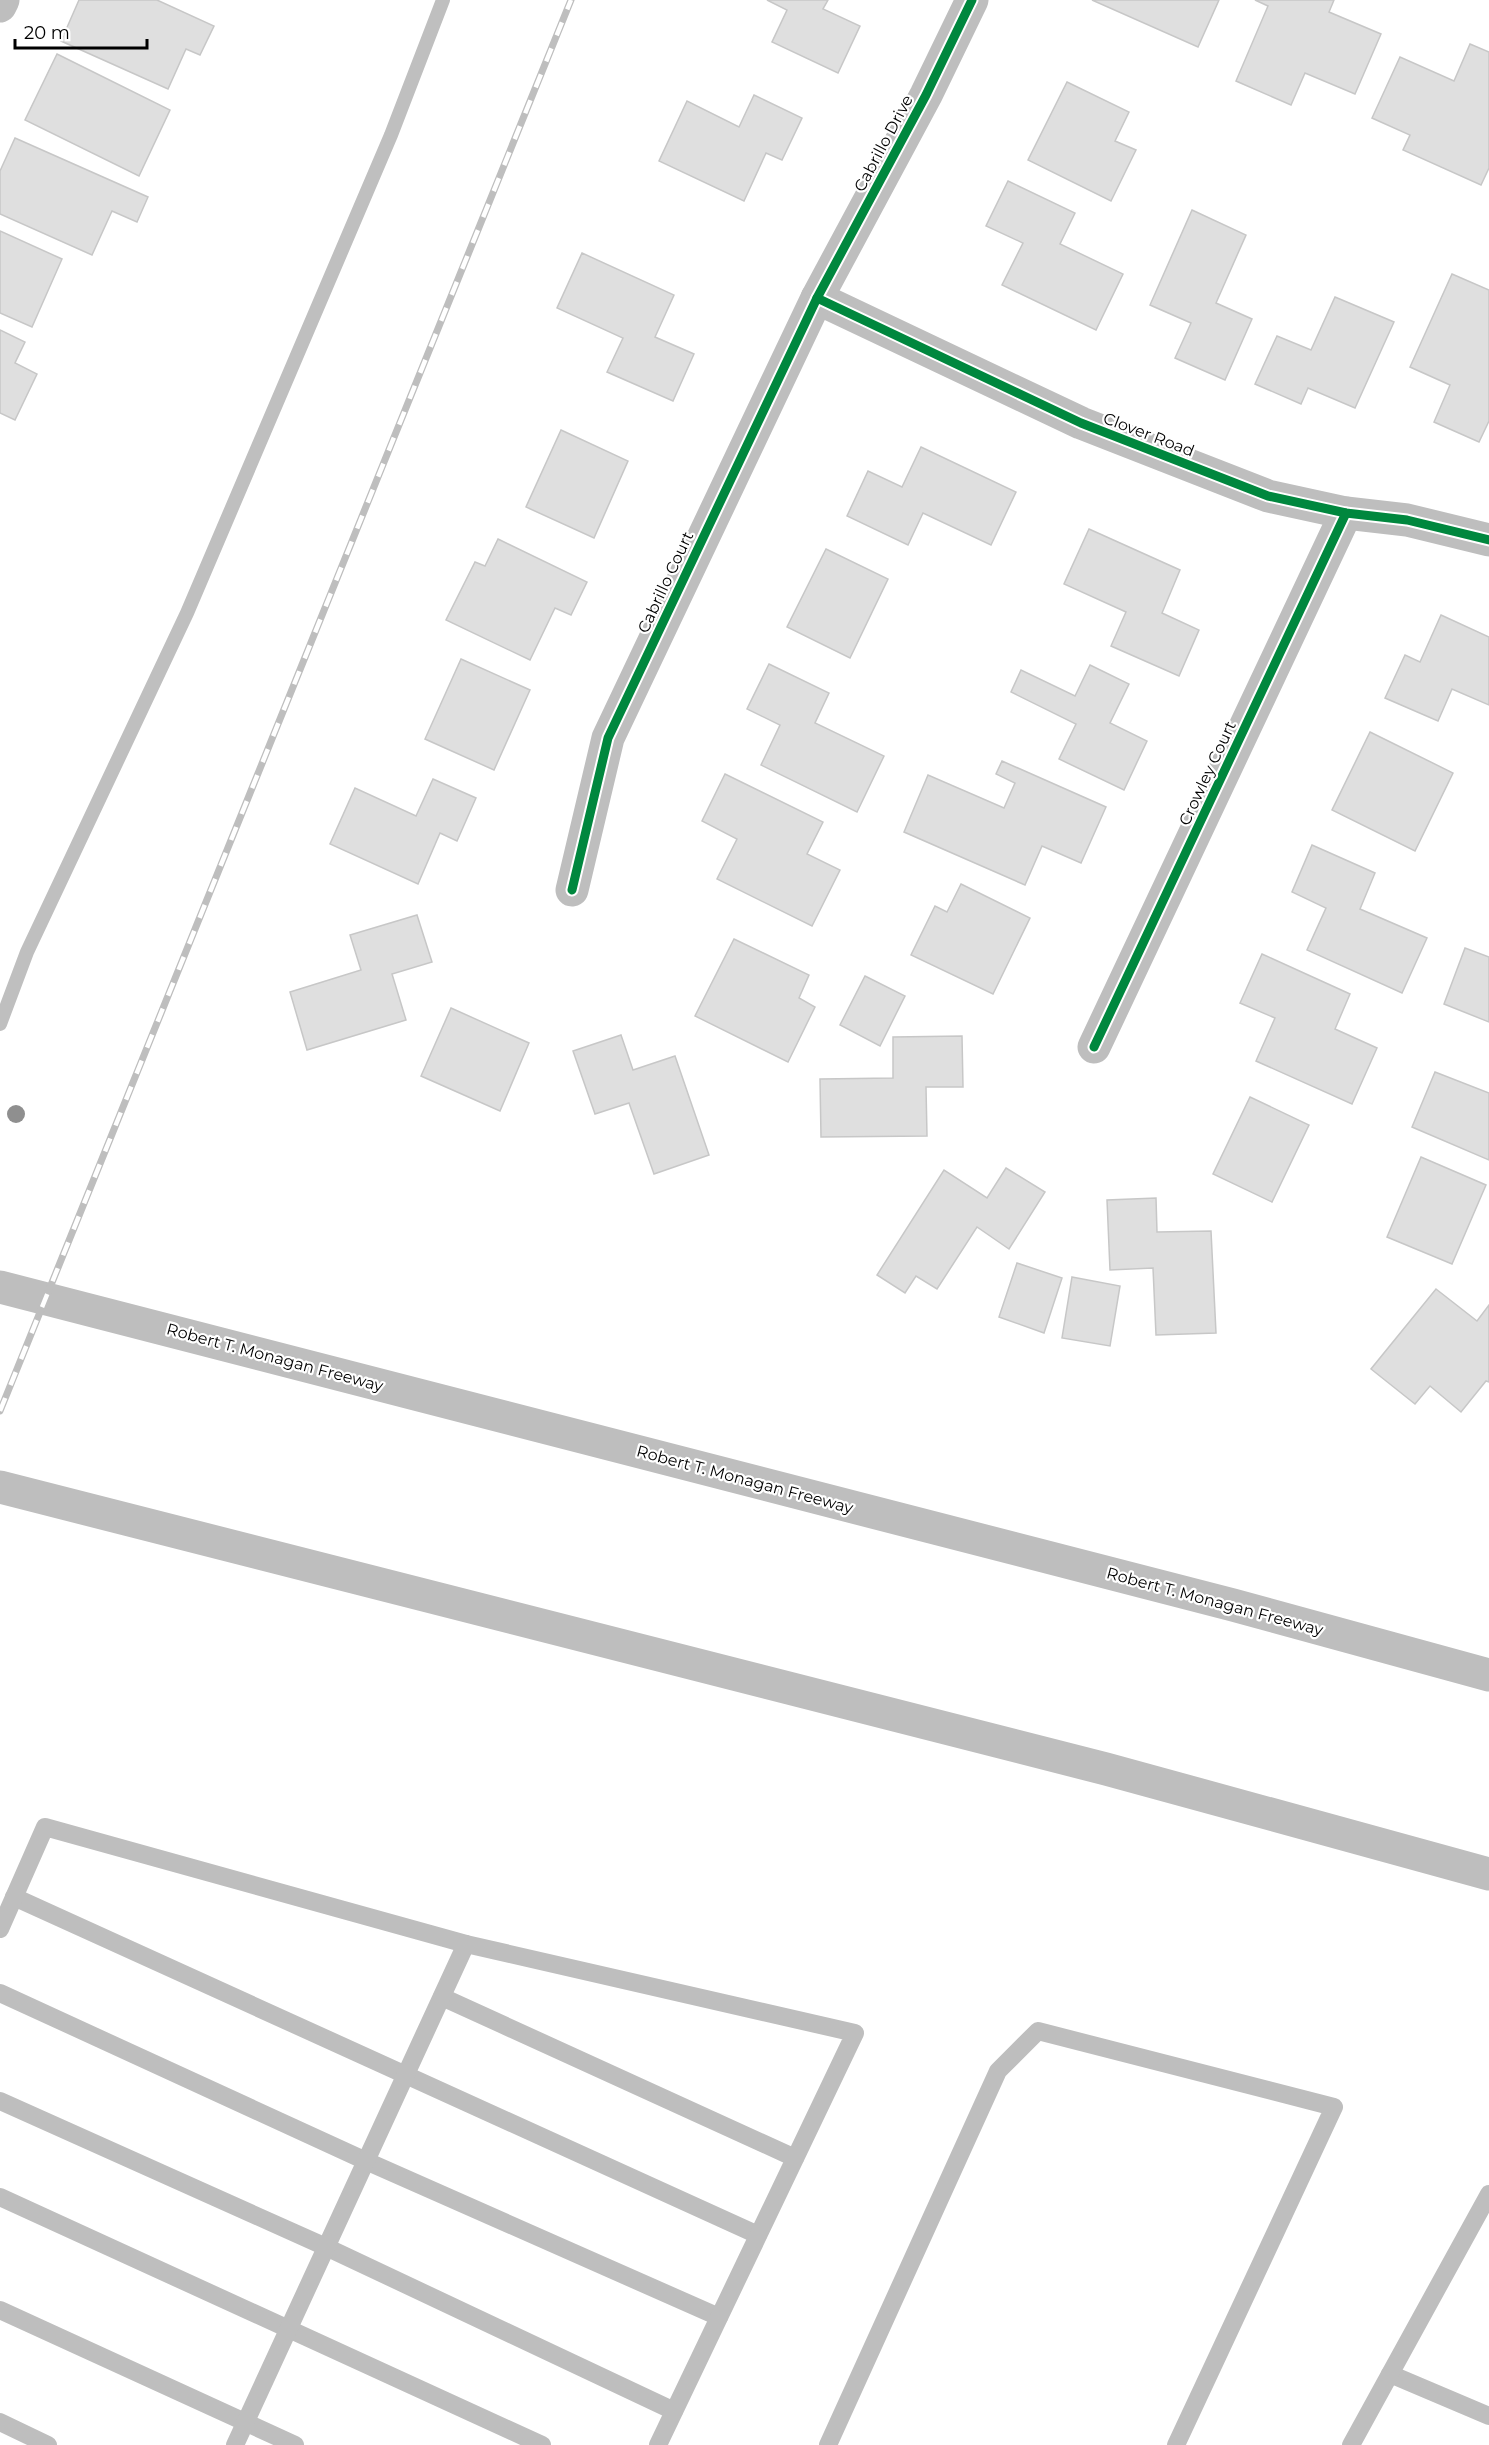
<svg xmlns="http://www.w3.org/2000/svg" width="1489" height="2445" font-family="Montserrat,sans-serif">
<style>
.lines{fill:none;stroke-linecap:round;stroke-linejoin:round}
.stream{stroke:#bfbfbf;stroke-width:14}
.building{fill:#dfdfdf;stroke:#c7c7c7;stroke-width:1.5}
.service{stroke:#bebebe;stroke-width:18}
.minor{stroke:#bebebe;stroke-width:33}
.motorway{stroke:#bebebe;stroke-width:33}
.rail-casing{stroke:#bebebe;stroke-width:7}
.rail{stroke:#fff;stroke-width:4.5;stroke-dasharray:14;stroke-linecap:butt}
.cycleway-casing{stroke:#fff;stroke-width:13}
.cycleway{stroke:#00873e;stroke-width:9}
.tree{fill:#8f8f8f}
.labels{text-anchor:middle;stroke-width:4.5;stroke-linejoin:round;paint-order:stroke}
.street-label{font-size:16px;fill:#000;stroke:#fff}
</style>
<rect width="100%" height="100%" fill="#fff"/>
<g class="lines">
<polyline class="stream" points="0,1024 27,952 187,613 391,135 443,0"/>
</g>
<g class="building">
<polygon points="79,0 157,0 214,26 200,55 186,49 168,89 61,41"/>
<polygon points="767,0 828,0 823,9 860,26 838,73 772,42 787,10"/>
<polygon points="1092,0 1219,0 1198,47"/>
<polygon points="1255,0 1334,0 1329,12 1381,34 1355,94 1305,73 1291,105 1236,81 1268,6"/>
<polygon points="1470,44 1489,52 1489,168 1481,185 1403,150 1410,135 1372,118 1400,57 1454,81"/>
<polygon points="57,54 170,110 139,176 25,120"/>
<polygon points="1067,82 1129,112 1115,141 1136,150 1111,201 1028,160"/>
<polygon points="754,95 802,118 782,160 766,153 744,201 659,161 687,101 739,127"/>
<polygon points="15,138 148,197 137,222 112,211 92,255 0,214 0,171"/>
<polygon points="1008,181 1075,213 1060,244 1123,274 1096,330 1002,285 1023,243 986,226"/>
<polygon points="1192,210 1246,235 1216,303 1252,319 1225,380 1175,358 1191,323 1150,305"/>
<polygon points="0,231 62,259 32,327 0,313"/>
<polygon points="582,253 674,295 655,337 694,354 673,401 607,372 623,338 557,308"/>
<polygon points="1452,274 1489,290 1489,421 1479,442 1434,422 1450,385 1410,367"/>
<polygon points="1335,297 1394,322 1355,408 1308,388 1301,404 1255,384 1277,336 1311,350"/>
<polygon points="0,330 25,342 15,363 37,374 15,420 0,413"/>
<polygon points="561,430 628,461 594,538 526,507"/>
<polygon points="921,447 1016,492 991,545 923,513 908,545 847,516 868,471 902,487"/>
<polygon points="1089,529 1180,570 1162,613 1199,630 1179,676 1111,646 1126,612 1064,584"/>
<polygon points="498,539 587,582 571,615 555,608 530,660 446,620 475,562 485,566"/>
<polygon points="826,549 888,579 850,658 787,627"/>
<polygon points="1441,615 1489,637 1489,705 1452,689 1438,721 1385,698 1405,655 1420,662"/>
<polygon points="461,659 530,690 494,770 425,739"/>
<polygon points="769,664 829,693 815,723 884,756 857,812 761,765 780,725 747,709"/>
<polygon points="1090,665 1129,684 1110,723 1147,741 1124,790 1059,759 1076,724 1011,692 1021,670 1075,696"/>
<polygon points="1370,732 1453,773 1415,851 1332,810"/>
<polygon points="1002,761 1106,807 1081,863 1042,846 1025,885 904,832 928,775 1004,808 1015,783 996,774"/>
<polygon points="725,774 823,822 807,854 840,870 812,926 717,879 737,839 702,821"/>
<polygon points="433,779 476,798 457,841 440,833 418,884 330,844 355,788 416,816"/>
<polygon points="1312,845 1375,873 1360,909 1427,938 1402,993 1307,950 1326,908 1292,892"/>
<polygon points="961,884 1030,918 993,994 911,955 935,906 947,912"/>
<polygon points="417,915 432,962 392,974 406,1020 307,1050 290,992 361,970 350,935"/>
<polygon points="734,939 809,975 799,998 815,1007 788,1062 695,1016"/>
<polygon points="1465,948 1489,957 1489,1022 1444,1004"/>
<polygon points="1262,954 1350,994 1335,1029 1377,1048 1352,1104 1256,1061 1275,1018 1240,1003"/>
<polygon points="865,976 905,996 880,1046 840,1025"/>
<polygon points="451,1008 529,1043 500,1111 421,1076"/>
<polygon points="621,1035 633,1070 675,1056 709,1155 654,1174 629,1103 595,1114 573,1051"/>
<polygon points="962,1036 963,1087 926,1087 927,1136 821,1137 820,1079 893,1078 893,1037"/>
<polygon points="1435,1072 1489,1093 1489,1160 1412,1127"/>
<polygon points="1250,1097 1309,1125 1272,1202 1213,1174"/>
<polygon points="1421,1157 1486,1185 1452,1264 1387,1237"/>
<polygon points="1006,1168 1045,1192 1009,1249 977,1227 937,1289 916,1276 905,1293 877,1275 944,1170 987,1198"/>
<polygon points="1156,1198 1157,1232 1211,1231 1216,1333 1156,1335 1153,1268 1110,1270 1107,1200"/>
<polygon points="1017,1263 1062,1278 1044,1333 999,1317"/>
<polygon points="1072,1277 1120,1286 1110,1346 1062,1338"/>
<polygon points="1436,1289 1477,1321 1489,1305 1489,1382 1486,1381 1461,1412 1430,1386 1415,1404 1371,1369"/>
</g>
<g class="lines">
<g class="service">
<polyline points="14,1897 758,2235"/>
<polyline points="0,1929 45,1827 466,1944"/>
<polyline points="0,1993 366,2161 719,2317"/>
<polyline points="442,1997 795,2158"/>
<polyline points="0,2101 326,2247 674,2411"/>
<polyline points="0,2197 542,2445"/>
<polyline points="0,2310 295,2445"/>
<polyline points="1390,2374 1489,2416"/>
<polyline points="0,2422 48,2445"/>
<polyline points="235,2445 466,1944 855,2033 658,2445"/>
<polyline points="828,2445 998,2071 1038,2031 1334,2107 1176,2445"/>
<polyline points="1351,2445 1489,2194"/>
</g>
<g class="minor">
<polyline points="0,6 3,0"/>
<polyline points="817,298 1081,423 1268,496 1346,513 1407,520 1489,540"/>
<polyline points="572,890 608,738 817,298 926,95 972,0"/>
<polyline points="1094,1047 1346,513"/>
</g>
<g class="motorway">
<polyline points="0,1287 1233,1605 1489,1675"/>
<polyline points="0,1487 1106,1769 1489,1874"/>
</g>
<g class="rail-casing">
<polyline id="rail" points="0,1411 571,0"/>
</g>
<use href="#rail" class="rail"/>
<g class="cycleway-casing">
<g id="cycleway">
<polyline points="817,298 1081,423 1268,496 1346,513 1407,520 1489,540"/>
<polyline points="572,890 608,738 817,298 926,95 972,0"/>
<polyline points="1094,1047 1346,513"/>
</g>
</g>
<use href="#cycleway" class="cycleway"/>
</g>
<circle class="tree" cx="16" cy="1114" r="9"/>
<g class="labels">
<g class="street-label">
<text transform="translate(883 143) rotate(-62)" y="6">Cabrillo Drive</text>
<text transform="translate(1149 434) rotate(21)" y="6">Clover Road</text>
<text transform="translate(665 582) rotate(-65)" y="6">Cabrillo Court</text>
<text transform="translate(1207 773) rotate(-65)" y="6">Crowley Court</text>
<text transform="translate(275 1357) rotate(15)" y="6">Robert T. Monagan Freeway</text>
<text transform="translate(745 1479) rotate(15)" y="6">Robert T. Monagan Freeway</text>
<text transform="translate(1215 1601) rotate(15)" y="6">Robert T. Monagan Freeway</text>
</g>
</g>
<path d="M15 39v9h132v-9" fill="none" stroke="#000000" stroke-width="3"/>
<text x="24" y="39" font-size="18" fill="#000000" stroke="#ffffff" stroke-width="4.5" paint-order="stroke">20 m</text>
</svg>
